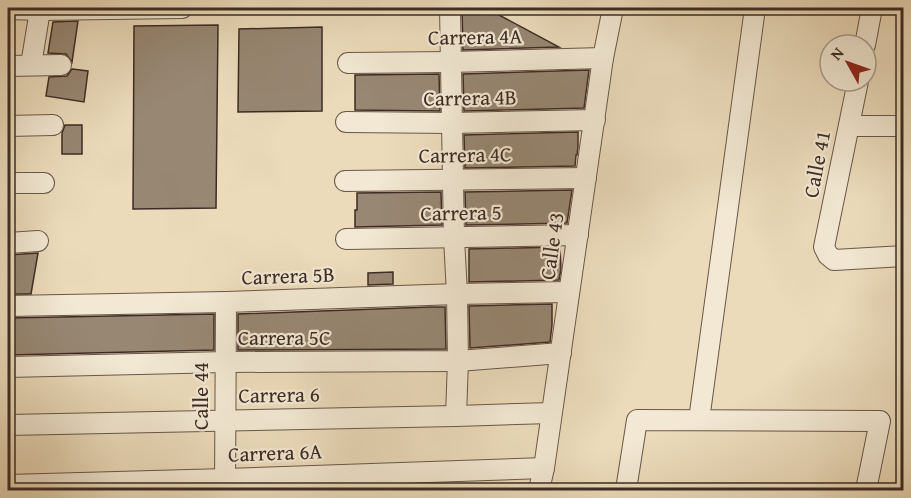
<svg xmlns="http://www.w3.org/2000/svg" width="911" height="498" font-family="'Gentium Book Plus',serif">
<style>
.building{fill:#978773;stroke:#3d2c24;stroke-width:1.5}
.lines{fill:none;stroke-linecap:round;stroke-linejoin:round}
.minor-casing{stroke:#68584a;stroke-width:22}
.minor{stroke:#f2e8d3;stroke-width:20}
.labels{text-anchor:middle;stroke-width:4.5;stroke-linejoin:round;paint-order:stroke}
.street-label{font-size:21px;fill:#3d2c24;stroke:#f2e8d3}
</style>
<rect width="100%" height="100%" fill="#ebdbbb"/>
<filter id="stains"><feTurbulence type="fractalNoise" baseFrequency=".00333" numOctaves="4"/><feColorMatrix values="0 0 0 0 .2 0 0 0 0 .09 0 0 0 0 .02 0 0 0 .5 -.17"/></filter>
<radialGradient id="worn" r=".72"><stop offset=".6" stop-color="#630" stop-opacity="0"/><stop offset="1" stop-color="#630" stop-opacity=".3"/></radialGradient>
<g class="building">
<polygon points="462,8 486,8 559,47 463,50"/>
<polygon points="78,21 72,62 66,54 48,53 53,22"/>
<polygon points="218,25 216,208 133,209 134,26"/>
<polygon points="322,27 322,111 238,112 239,29"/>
<polygon points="72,69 88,71 84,102 46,96 49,77 67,76"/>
<polygon points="589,70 584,108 464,111 463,74"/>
<polygon points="439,74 440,111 355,110 355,75"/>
<polygon points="65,125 82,125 82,154 62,154 62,133"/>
<polygon points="578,132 578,146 577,155 576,155 575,166 465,168 464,135"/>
<polygon points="572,190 567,223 466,225 465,192"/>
<polygon points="441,192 442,225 355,227 355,210 357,210 357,193"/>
<polygon points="560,247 561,269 559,280 469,282 469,249"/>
<polygon points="38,253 31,294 8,294 8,255"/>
<polygon points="393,272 393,284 368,285 368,273"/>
<polygon points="552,304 552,325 550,342 470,348 469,306"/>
<polygon points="430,307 445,307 446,349 238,350 238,314"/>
<polygon points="214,314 214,350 8,355 8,318"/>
</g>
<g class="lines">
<g class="minor-casing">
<g id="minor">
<polyline points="450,8 454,238 457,294 458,361 456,416"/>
<polyline points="8,9 40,10 182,8"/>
<polyline points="865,45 872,8"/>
<polyline points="348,63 450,62 603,58"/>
<polyline points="31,65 40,10"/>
<polyline points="8,66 61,65"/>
<polyline points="858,81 824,247 828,255 834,260 904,256"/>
<polyline points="346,122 452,123 595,120"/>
<polyline points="8,126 53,125"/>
<polyline points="849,126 904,126"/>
<polyline points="345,181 586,178"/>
<polyline points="8,183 44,183"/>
<polyline points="346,239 578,235"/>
<polyline points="8,243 38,241"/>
<polyline points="8,306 226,302 457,294 569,292"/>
<polyline points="8,367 226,362 458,361 561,353"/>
<polyline points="699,420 755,8"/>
<polyline points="8,425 456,416 551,413"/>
<polyline points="8,485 225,479 544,468"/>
<polyline points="225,490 226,302"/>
<polyline points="539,490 544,468 603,58 613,8"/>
<polyline points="626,490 637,420 880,421 866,490"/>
</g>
</g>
<use href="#minor" class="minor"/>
</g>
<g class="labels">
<g class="street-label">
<text transform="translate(475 37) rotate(-1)" y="7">Carrera 4A</text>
<text transform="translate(470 98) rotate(-1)" y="7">Carrera 4B</text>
<text transform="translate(465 155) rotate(-1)" y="7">Carrera 4C</text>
<text transform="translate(817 164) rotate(-79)" y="7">Calle 41</text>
<text transform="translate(461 213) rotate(-1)" y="7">Carrera 5</text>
<text transform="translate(552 246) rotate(-82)" y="7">Calle 43</text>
<text transform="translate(288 276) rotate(-2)" y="7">Carrera 5B</text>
<text x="284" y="345">Carrera 5C</text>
<text transform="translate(279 395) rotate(-1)" y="7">Carrera 6</text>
<text transform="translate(201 396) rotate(-90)" y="7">Calle 44</text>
<text transform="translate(275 453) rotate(-2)" y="7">Carrera 6A</text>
</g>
</g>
<rect width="911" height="498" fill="none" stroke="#ebdbbb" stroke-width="30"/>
<rect x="9" y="9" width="893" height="480" fill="none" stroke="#3d2c24" stroke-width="3"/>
<rect x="15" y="15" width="881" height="468" fill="none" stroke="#3d2c24" stroke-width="1.5"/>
<g transform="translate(848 63) rotate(310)"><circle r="28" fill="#f2e8d3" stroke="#aa9d8d" stroke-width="1.5"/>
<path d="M0-4.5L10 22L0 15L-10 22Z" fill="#8f2418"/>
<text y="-9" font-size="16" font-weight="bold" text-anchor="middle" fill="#3d2c24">N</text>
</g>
<rect width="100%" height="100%" filter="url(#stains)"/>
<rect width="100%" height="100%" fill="url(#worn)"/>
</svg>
